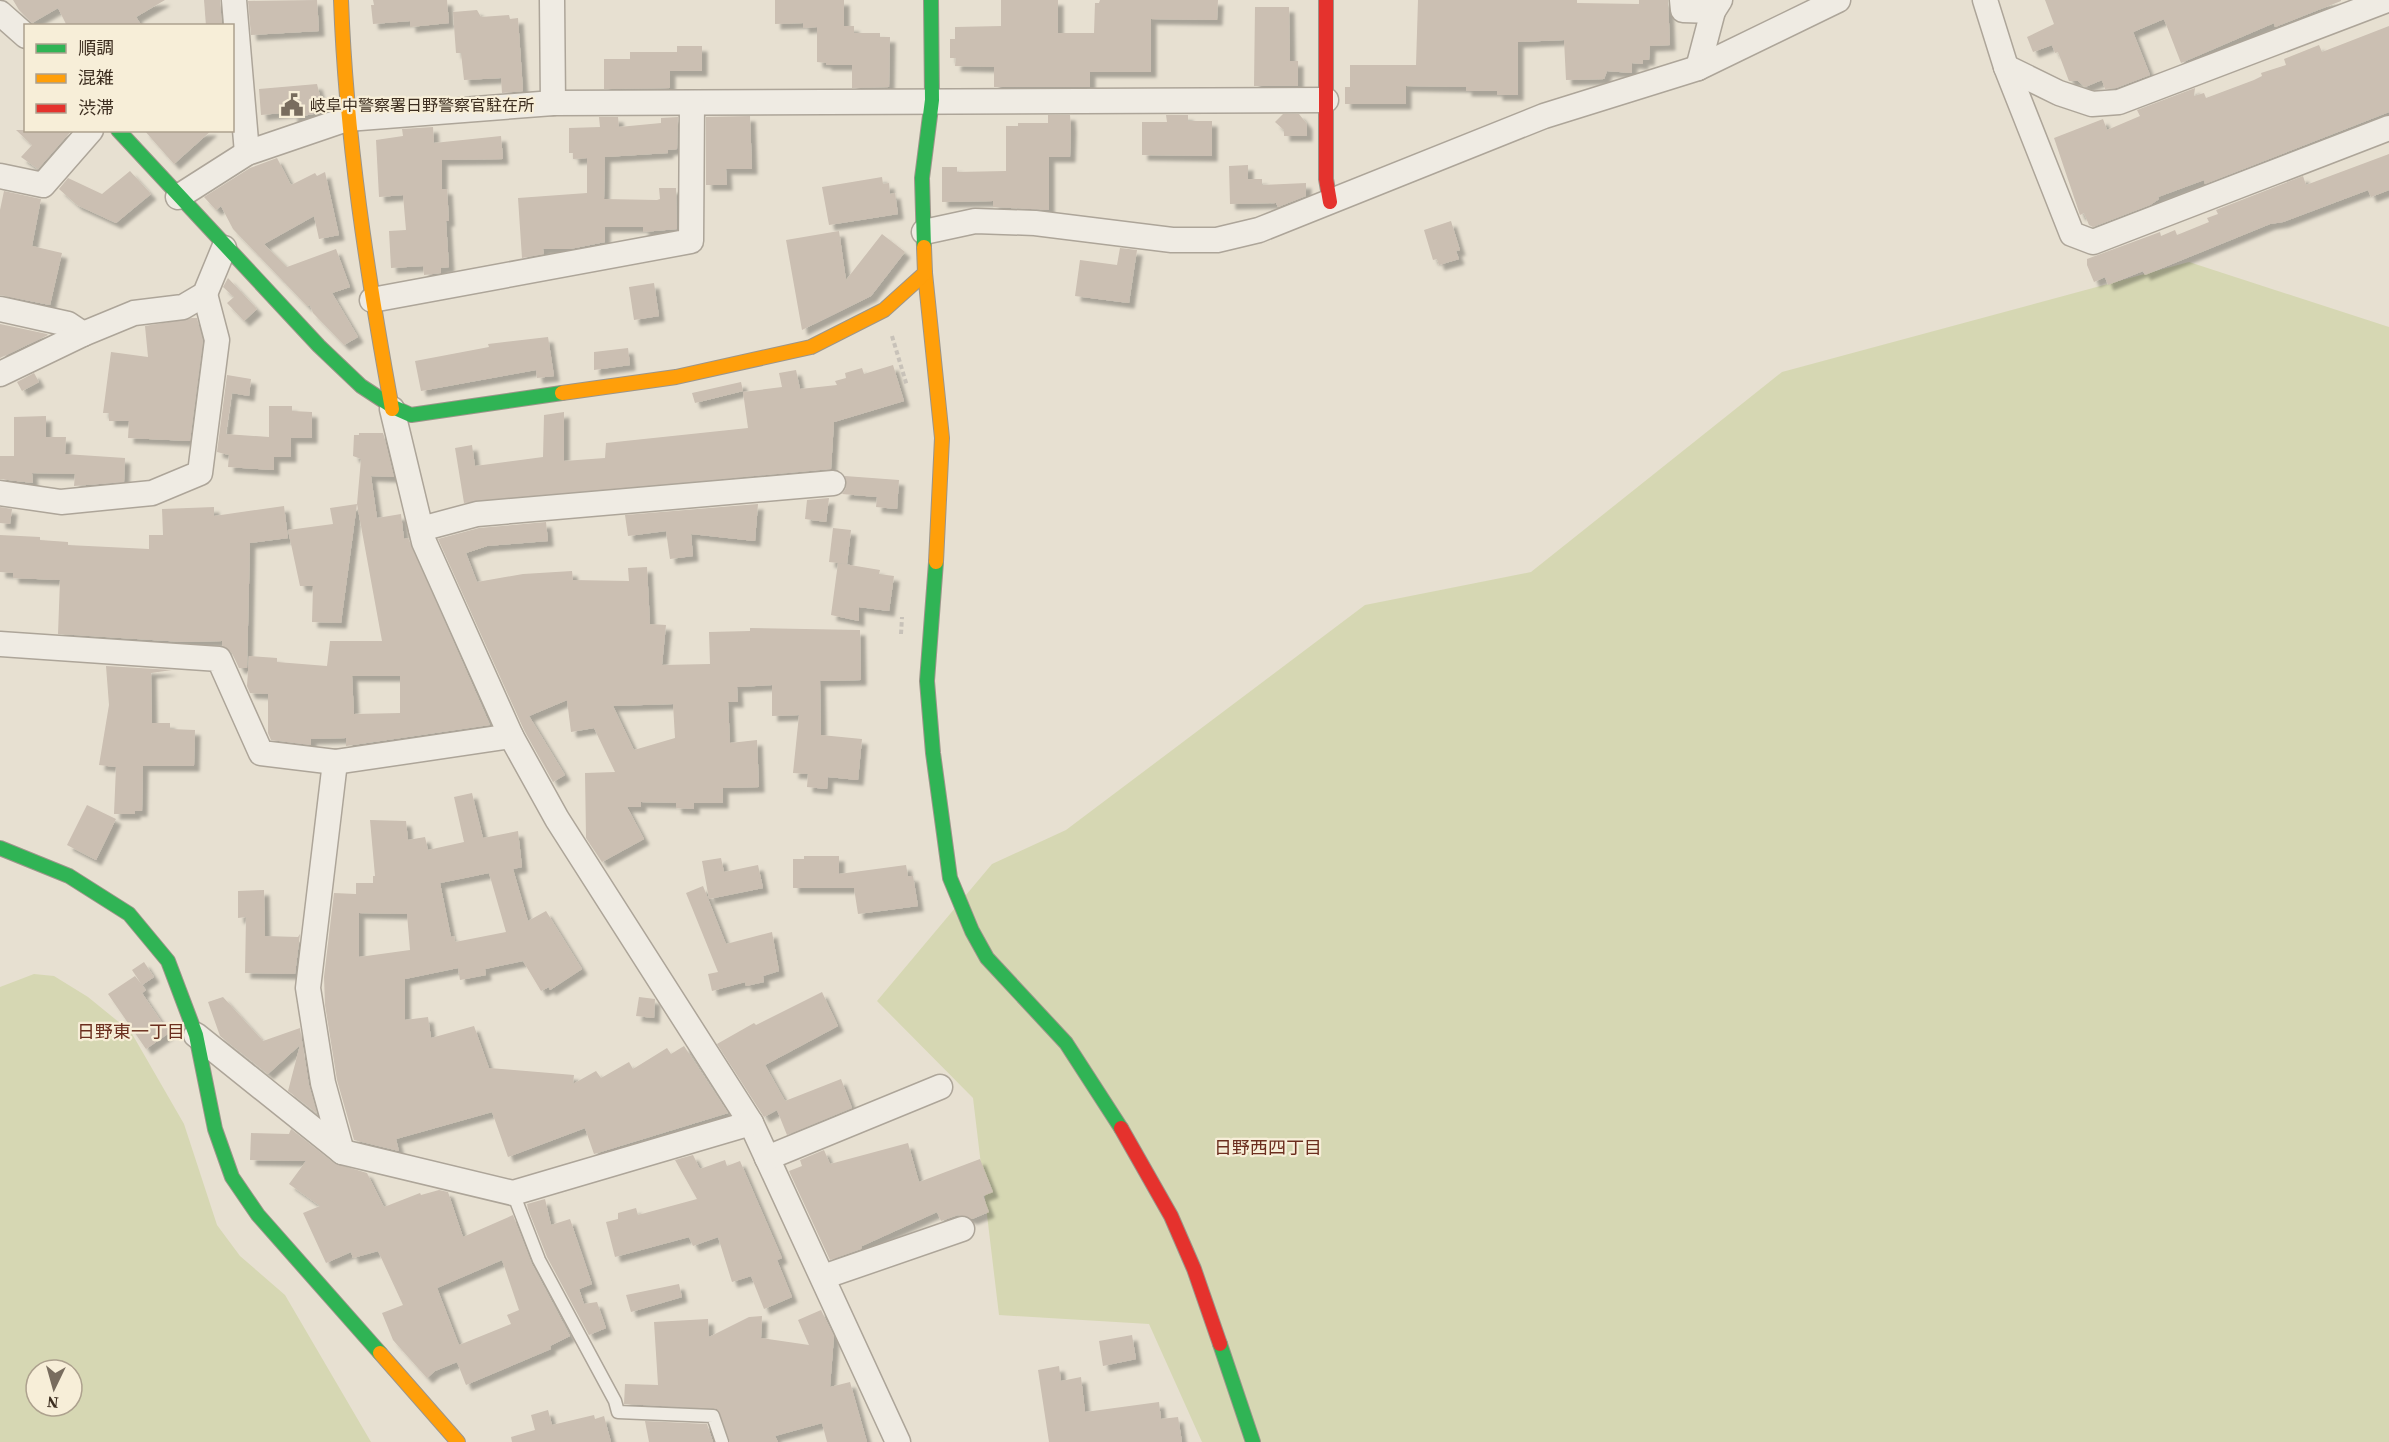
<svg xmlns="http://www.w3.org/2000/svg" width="2389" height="1442" font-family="'Source Serif 4','Noto Sans JP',serif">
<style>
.green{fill:#d6d7b3;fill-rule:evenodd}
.building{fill:#cbbfb2;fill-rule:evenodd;filter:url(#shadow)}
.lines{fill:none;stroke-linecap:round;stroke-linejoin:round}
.lane-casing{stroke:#ada599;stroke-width:15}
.street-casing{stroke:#ada599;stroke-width:27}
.fast-casing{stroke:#9c958a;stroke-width:16}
.slow-casing{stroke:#9c958a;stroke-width:16}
.jam-casing{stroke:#9c958a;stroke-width:16}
.path{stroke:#c8c2b9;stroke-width:4;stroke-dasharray:4.5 3;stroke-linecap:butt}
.lane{stroke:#efebe3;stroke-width:12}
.street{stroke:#efebe3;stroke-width:24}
.fast{stroke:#30b455;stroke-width:14}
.slow{stroke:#ff9f0a;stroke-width:14}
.jam{stroke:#e5322d;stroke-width:14}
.labels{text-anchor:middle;stroke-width:4.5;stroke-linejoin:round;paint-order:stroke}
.poi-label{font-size:16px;fill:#3d2e20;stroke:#f7eed8;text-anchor:start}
.neighbourhood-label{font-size:18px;fill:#6b2e1e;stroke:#f7eed8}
</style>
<defs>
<filter id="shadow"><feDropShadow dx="5.5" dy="5.5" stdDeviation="1.5" flood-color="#0004"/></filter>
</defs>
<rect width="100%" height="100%" fill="#e7e0d1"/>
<g class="green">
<polygon points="2189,262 2389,327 2389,1442 1202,1442 1149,1324 999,1315 973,1098 877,1001 992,864 1066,830 1365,605 1531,572 1782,372"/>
<path d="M34 974 54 976 88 997 131 1032 184 1124 217 1225 240 1256 285 1295 371 1442H0V987ZM36 1370H72V1406H36Z"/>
</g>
<g class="building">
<polygon points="13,0 165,0 136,17 142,26 67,26 58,8 32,23 19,10"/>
<polygon points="204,0 220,0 222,26 206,26"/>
<polygon points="317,0 319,31 251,35 248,1"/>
<polygon points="373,0 447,0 449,23 410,27 410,21 373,24 371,5 374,5"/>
<polygon points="775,0 844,0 844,26 854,26 854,33 880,33 880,37 890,37 889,87 852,88 852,65 826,65 826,63 817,62 817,27 803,28 803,23 775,24"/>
<polygon points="1001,0 1058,0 1058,33 1094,33 1095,3 1099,3 1100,0 1218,0 1217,20 1151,19 1151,72 1090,72 1090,87 994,87 994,67 955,66 956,58 950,58 950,39 955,39 955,27 1001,26"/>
<polygon points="1418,0 1577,0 1577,3 1639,4 1639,0 1668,0 1670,45 1650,46 1649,60 1643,60 1643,64 1632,63 1632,73 1607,71 1604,79 1566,80 1564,40 1518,42 1518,95 1497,95 1497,91 1466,91 1466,87 1406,86 1406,104 1345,104 1345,87 1350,87 1350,65 1416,65"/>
<polygon points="2045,0 2341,0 2341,1 2275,27 2274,23 2181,63 2164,19 2133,32 2150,75 2116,88 2105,89 2102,80 2085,87 2078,81 2069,81 2058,52 2055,53 2052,45 2033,52 2027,37 2054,24"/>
<polygon points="1255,7 1289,7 1290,61 1298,61 1298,86 1254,86"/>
<polygon points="477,10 481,17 509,15 510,19 518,18 523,91 502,93 501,78 464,80 461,53 456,53 453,12"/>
<polygon points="2389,26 2389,112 2205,184 2204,180 2158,197 2159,199 2150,205 2093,227 2089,225 2084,213 2080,215 2054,138 2103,119 2107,130 2140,116 2137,110 2195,88 2194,96 2204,93 2206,98 2254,80 2262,76 2261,73 2286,65 2284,59 2319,45 2322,52"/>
<polygon points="677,46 702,46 702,71 670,71 670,88 604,89 604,59 630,59 630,52 677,52"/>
<polygon points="317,84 324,112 292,118 292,112 261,115 259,89"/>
<polygon points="1283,114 1299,114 1307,124 1307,136 1284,136 1284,130 1275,122"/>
<polygon points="1048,115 1070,115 1071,127 1070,157 1049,157 1049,210 993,207 993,201 942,202 942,167 957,167 957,172 1006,171 1006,126 1018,126 1018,123 1048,123"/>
<polygon points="1166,115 1188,115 1188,121 1212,121 1212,156 1142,155 1142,122 1167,122"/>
<polygon points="750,116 752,169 726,169 727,185 706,185 706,117"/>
<polygon points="599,117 618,117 619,127 661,123 661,118 678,117 677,149 668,150 668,153 605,157 604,199 657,200 660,199 659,188 676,188 677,229 643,232 643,227 605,227 605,242 570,249 543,249 544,254 522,258 518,198 587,193 587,158 573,159 573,153 569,153 569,128 600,127"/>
<polygon points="433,127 434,143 501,136 503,159 442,160 442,189 447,189 449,221 446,221 449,267 441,268 441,273 424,275 423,266 391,268 389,231 406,230 403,195 379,197 376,140 403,136 402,129"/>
<polygon points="16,130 72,130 38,169 21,157 32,145"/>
<polygon points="144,130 212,130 174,164"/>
<polygon points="2389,154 2389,190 2371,197 2368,190 2283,222 2270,224 2145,275 2143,271 2108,285 2105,277 2094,282 2087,265 2087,259 2160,232 2161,236 2175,230 2177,235 2209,222 2207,218 2218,214 2216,210 2303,176 2306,185"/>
<polygon points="277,158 291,185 315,173 317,176 325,172 339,235 319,239 314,216 264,244 287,267 336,249 350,287 332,293 358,337 344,345 313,313 310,305 307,306 233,229 221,206 216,210 204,197 250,168"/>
<polygon points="1248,165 1248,179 1262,179 1262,185 1306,183 1306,196 1278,207 1276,203 1230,204 1229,166"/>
<polygon points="130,171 151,194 116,223 77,205 59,189 68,178 102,194"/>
<polygon points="882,177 883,184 889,183 890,194 895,193 898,214 829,225 822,187"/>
<polygon points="4,191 41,199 32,246 62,253 50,305 0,295 0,210"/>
<polygon points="1451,221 1460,250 1456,251 1459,259 1439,265 1437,259 1433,260 1424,230"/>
<polygon points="839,231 846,280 882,234 905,252 871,296 802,330 786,240"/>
<polygon points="1120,248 1137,250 1129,303 1075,296 1080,260 1117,265"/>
<polygon points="228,278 257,309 244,321 227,303 234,297 223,287"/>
<polygon points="654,283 659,316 634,320 629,287"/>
<polygon points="192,318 197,318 203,341 190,441 128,438 129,421 109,421 109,413 103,413 111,352 148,357 145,326"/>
<polygon points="0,324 47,334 48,335 0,358"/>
<polygon points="548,337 554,376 537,378 536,370 421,391 415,361 489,347 488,344"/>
<polygon points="628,348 630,365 594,370 594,352"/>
<polygon points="893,365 904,401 834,422 831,469 464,503 455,448 472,445 475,466 543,457 544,415 564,412 564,461 605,458 606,443 748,428 743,392 782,387 779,373 796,370 800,389 837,385 835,381 846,378 845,373 862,368 864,374"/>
<polygon points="34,373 39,382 22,391 17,382"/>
<polygon points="227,375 251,379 249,396 232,393 226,434 269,437 269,406 292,406 292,411 312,412 312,438 291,438 291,457 274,457 274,470 228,467 229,455 217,452"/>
<polygon points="741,382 743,391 695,403 692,393"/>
<polygon points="46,416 46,437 66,437 65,454 125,458 124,482 74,486 75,474 32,473 33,483 0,479 0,456 14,456 14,417"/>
<path d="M359 433H383L384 436 394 477 371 476 377 518 401 514 404 539 408 538 490 725 346 746V738L311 739V745L271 740 268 733V694L250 693 247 686 249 656 277 658V662L327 666 330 641H382L357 504 361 459 353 456 354 435H359ZM352 676H400V713L354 714Z"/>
<polygon points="845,476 899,480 897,509 876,507 877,497 842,494 846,488"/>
<polygon points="829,498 826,522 805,519 807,500"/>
<polygon points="357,504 341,623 312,622 313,586 300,586 288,530 333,524 330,508"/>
<polygon points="758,504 755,541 691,534 693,556 670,559 666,531 628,536 625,515"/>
<polygon points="284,506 288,538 250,543 247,668 239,668 232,653 222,645 222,641 184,642 58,634 60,580 13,578 13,573 0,572 0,535 40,537 40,540 68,542 68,545 149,549 149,535 163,535 162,509 214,507 214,516"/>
<polygon points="0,507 12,509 10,524 0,523"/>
<path d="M546 522 548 541 487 546 466 553 477 582 523 574 572 571 573 580 629 581 628 568 647 567 650 624 666 625 662 665 710 664 709 632 750 631V628L860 630 861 680 820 681 821 735 862 739 858 780 828 777 827 789 807 787 808 774 793 773 799 715 772 716V685L737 687 738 702H728L730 743 757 740 759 787 723 788V803H694V809L676 808V803L641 802V807H627L644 839 602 862 586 838 585 773 615 772 594 728 571 732 567 700 529 716 565 775 553 782 524 730 438 539 479 528ZM673 704 675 738 634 750 613 706Z"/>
<polygon points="833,528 851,530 847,564 829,562"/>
<polygon points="838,563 880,570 879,574 894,576 889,611 859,607 859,621 831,615"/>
<polygon points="106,666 172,670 151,673 152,723 170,723 170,729 195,730 194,766 143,766 142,811 135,811 135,814 114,814 116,767 99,765 109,705"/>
<path d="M472 793 483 838 518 831 522 867 513 869 528 921 546 911 582 969 550 990 549 987 541 991 523 961 485 969 486 975 460 980 458 968 405 979V1020L428 1017 431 1038 474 1026 489 1068 574 1075 573 1084 596 1071 601 1078 629 1062 633 1069 667 1048 671 1054 684 1046 728 1113 594 1154 585 1128 508 1157 492 1112 396 1139 399 1151 354 1140 337 1080 325 1005 324 977 334 893 356 894V883H373V876H375L370 820 406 821 408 840 425 837 428 850 464 842 454 797ZM489 873 506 932 455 942 454 936 451 937 440 883ZM359 913 407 914 410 950 359 957Z"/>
<polygon points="87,805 116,819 96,860 67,845"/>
<polygon points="804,856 839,856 839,874 906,865 908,876 913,876 918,906 858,914 854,888 793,888 793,859 804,859"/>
<polygon points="721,858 724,872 758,865 763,888 709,899 702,861"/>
<polygon points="703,886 726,944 772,932 779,971 763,976 764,982 746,986 745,982 712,991 708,974 718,972 686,893"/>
<polygon points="264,890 265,936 298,937 300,934 295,974 245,973 246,917 238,918 238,891"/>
<polygon points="144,962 154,977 142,985 132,970"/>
<polygon points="135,976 146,990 142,993 169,1033 146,1049 108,994"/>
<polygon points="822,992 838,1026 765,1065 785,1101 841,1079 852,1108 787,1135 777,1110 764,1117 717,1044 754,1023 756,1025"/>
<polygon points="223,997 263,1041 300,1028 309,1085 317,1113 288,1091 300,1045 268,1074 220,1036 208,1002"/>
<polygon points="639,997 655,999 654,1018 636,1016"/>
<path d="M291 1129 334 1163 367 1173 384 1207 420 1193 421 1195 439 1190 448 1192 463 1237 513 1215 532 1264 570 1336 550 1346 551 1349 466 1385 457 1362 435 1371 427 1378 393 1340 382 1313 403 1305 378 1251 353 1258 351 1252 326 1263 303 1213 320 1206 289 1184 306 1161 250 1160 251 1133 289 1134ZM502 1260 519 1310 507 1315 511 1324 459 1345 437 1288Z"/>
<polygon points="908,1143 919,1182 980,1159 993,1192 983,1196 989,1212 972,1219 958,1215 941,1221 937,1212 862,1246 861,1249 830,1260 789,1171 802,1166 800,1160 824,1150 830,1164"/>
<polygon points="693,1155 700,1169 725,1160 727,1166 740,1161 782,1258 777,1260 792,1297 764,1309 751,1276 732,1282 718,1237 693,1246 689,1237 615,1257 606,1222 618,1219 618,1213 636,1208 638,1215 697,1199 675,1160"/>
<polygon points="545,1199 551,1225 570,1219 592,1284 579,1289 584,1304 597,1302 606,1328 589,1335 547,1257 528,1209 527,1204"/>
<polygon points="679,1284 682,1297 631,1312 626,1295"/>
<polygon points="821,1310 834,1336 830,1387 850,1382 867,1442 827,1442 822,1423 775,1436 778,1442 730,1442 717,1409 624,1404 625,1384 658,1385 654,1322 708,1319 709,1337 749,1317 762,1316 761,1338 809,1345 798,1320"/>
<polygon points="1132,1335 1136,1359 1103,1366 1099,1341"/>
<polygon points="1059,1366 1061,1381 1081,1377 1085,1412 1159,1402 1161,1419 1178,1417 1182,1442 1049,1442 1038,1370"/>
<polygon points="548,1410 552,1425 594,1415 595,1419 604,1416 611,1442 512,1442 511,1437 535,1430 531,1415"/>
<polygon points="645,1421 707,1424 713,1442 649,1442"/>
</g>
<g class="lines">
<g class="lane-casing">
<polyline id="lane" points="513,1193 539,1260 615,1401 618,1412 713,1416 722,1442"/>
</g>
<g class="street-casing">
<g id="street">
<polyline points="234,0 247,153"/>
<polyline points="552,0 553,103"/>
<polyline points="1682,0 1683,10 1713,11"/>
<polyline points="1985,0 2006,67 2072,234 2093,242 2389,128"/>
<polyline points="0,13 26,36"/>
<polyline points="2006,67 2059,93 2092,104 2119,102 2387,0"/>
<polyline points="1698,68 1713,11 1720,0"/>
<polyline points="0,176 43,185 91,130"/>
<polyline points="178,197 247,153 347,119 553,103 1326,100"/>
<polyline points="924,232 975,221 1035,223 1172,240 1217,240 1259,230 1544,116 1698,68 1838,0"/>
<polyline points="372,300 691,241 692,103"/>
<polyline points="0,309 68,324 83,334 134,313 183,307 205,294 224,248"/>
<polyline points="0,374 83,334"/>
<polyline points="392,409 424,542 511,736 557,819 751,1123 898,1442"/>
<polyline points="0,493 61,502 152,493 200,473 217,340 205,294"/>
<polyline points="421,529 477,514 833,483"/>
<polyline points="0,644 219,659 261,753 335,762 511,736"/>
<polyline points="335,762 308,988 323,1083 342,1152"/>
<polyline points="196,1035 342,1152 513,1193 751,1123"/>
<polyline points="767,1158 940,1087"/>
<polyline points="823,1277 962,1229"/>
</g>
</g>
<g class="fast-casing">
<g id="fast">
<polyline points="118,130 319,346 361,386 393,407 411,415 562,393"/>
<polyline points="924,247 922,178 932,100 931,0"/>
<polyline points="936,562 927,681 933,753 950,878 972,931 987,958 1066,1043 1121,1128"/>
<polyline points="0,848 69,876 129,914 168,961 196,1035 215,1129 232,1177 258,1215 380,1353"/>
<polyline points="1220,1344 1253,1442"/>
</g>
</g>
<g class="slow-casing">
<g id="slow">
<path d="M341 0C346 138 367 273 392 409"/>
<polyline points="925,273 942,438 936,562"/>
<polyline points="562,393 676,377 811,347 884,310 925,273 924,247"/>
<polyline points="380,1353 458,1442"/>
</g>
</g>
<g class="jam-casing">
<g id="jam">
<polyline points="1326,0 1326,179 1330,202"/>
<polyline points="1121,1128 1171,1216 1194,1269 1220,1344"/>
</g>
</g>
<g class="path">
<polyline points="892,336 907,386"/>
<polyline points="901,634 902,617"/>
</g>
<use href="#lane" class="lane"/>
<use href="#street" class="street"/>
<use href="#fast" class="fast"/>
<use href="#slow" class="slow"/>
<use href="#jam" class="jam"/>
</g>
<defs>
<g id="civic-bare" transform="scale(1.8)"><path d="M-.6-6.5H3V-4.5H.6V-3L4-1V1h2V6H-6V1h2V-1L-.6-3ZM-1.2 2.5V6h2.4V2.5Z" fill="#786c5e" stroke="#f7eed8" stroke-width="2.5" paint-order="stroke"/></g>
</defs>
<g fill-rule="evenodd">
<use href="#civic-bare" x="292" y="105"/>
</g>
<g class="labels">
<g class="poi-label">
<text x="310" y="111">岐阜中警察署日野警察官駐在所</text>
</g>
<g class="neighbourhood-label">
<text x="131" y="1038">日野東一丁目</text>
<text x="1268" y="1154">日野西四丁目</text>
</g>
</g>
<rect x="24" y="24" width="210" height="108" fill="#f7eed8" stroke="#ada18e" stroke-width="1.5"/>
<rect x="36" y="44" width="30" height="9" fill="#30b455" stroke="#ada18e" stroke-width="1.5"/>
<text x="78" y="54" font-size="18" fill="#3d2e20">順調</text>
<rect x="36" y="74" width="30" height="9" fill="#ff9f0a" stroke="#ada18e" stroke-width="1.5"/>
<text x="78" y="84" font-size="18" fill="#3d2e20">混雑</text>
<rect x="36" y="104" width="30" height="9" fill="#e5322d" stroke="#ada18e" stroke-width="1.5"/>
<text x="78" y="114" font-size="18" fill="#3d2e20">渋滞</text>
<g transform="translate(54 1388) rotate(185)"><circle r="28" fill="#f7eed8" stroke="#ada18e" stroke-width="1.5"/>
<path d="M0-4.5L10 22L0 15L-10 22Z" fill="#786c5e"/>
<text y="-9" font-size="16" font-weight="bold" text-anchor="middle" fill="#3d2e20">N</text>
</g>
</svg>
